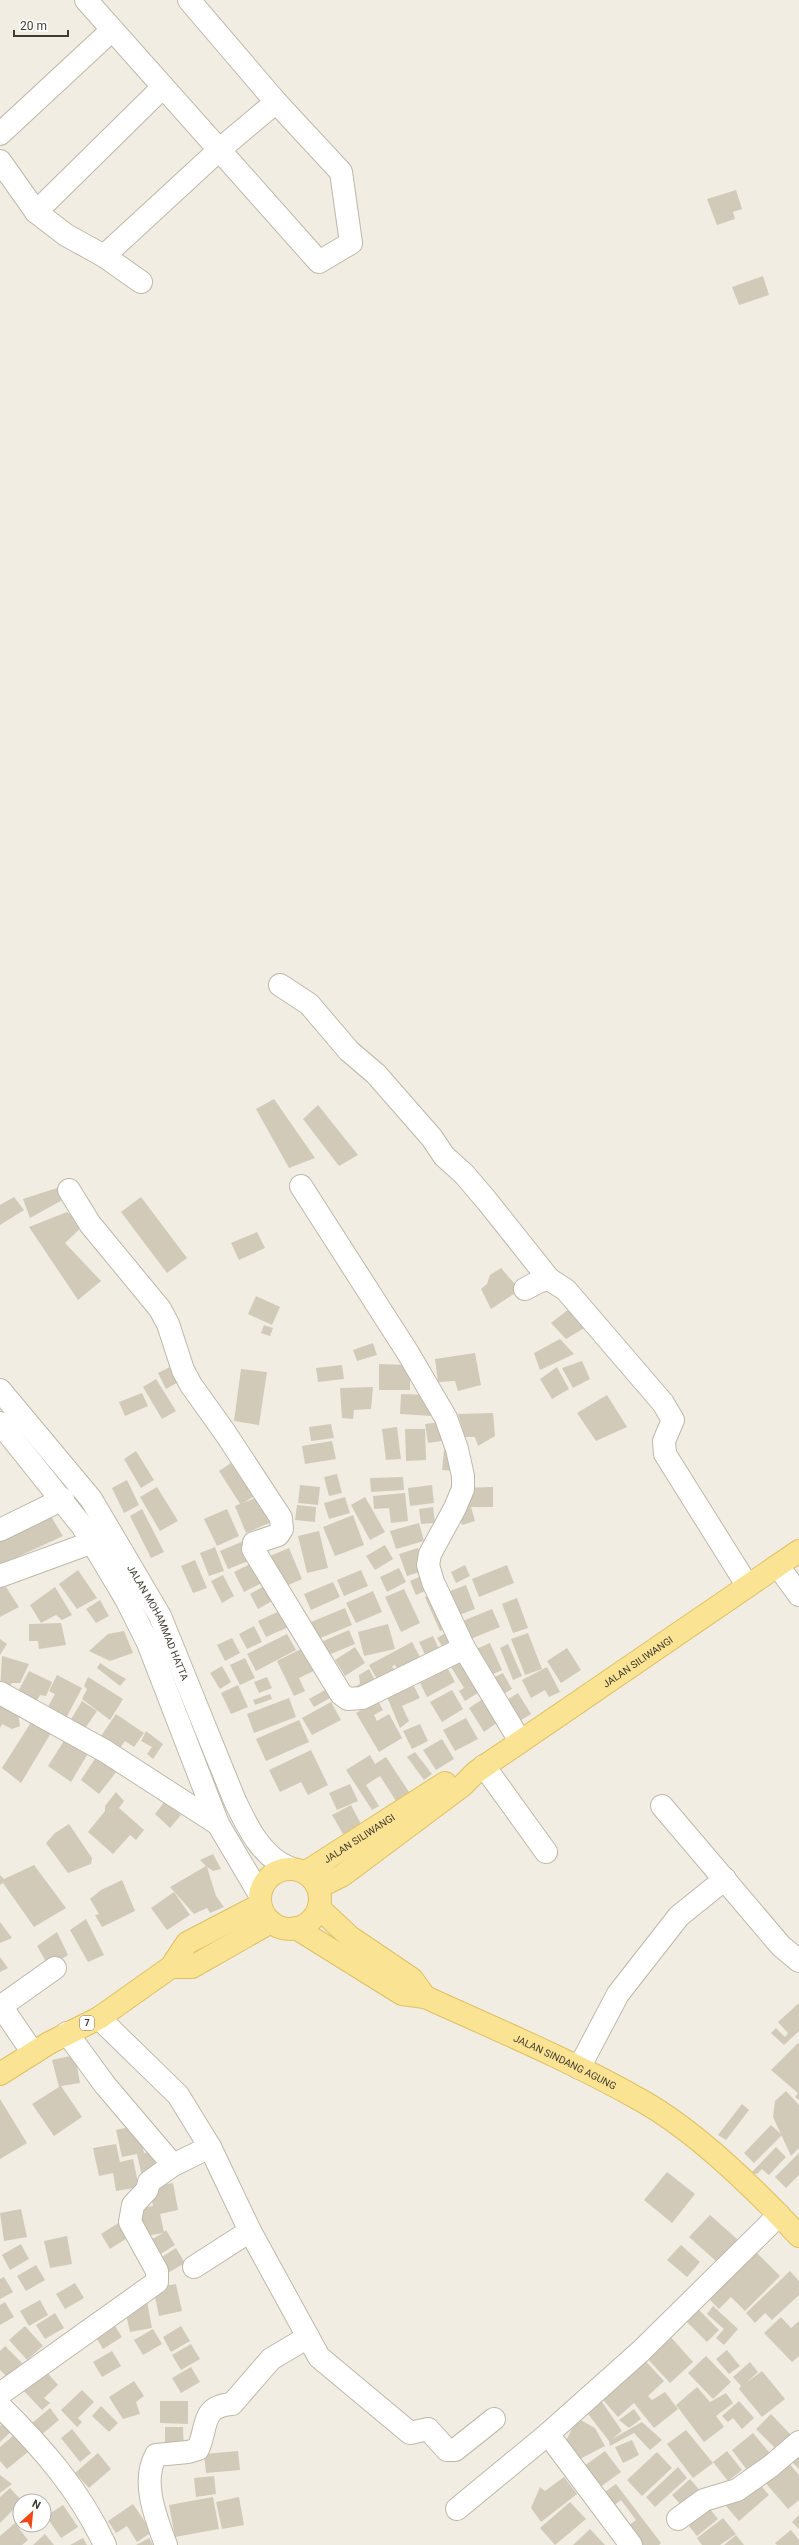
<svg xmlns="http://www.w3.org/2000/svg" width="799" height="2545" font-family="Roboto,sans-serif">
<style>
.building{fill:#d2cab9}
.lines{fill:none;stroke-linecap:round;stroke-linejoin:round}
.minor-casing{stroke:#bfb8a9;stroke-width:24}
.major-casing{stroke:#dec163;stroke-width:24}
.minor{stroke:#fff;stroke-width:22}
.major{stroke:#fae392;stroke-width:22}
.labels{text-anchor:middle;stroke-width:3;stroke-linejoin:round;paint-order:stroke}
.shield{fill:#fff;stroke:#7b7770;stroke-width:1}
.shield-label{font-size:9px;font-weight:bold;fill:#423d33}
.street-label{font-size:10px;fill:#423d33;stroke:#fff}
</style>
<rect width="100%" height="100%" fill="#f1ede3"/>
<g class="building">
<polygon points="736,190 742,209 733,212 735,219 717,225 707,199"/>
<polygon points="763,276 769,295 739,305 732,287"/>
<polygon points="274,1099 315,1158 289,1168 256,1109"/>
<polygon points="318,1105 358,1155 339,1166 303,1119"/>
<polygon points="60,1187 66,1198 30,1218 23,1199"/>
<polygon points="14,1197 24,1210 0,1225 0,1205"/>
<polygon points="141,1197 187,1258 167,1273 121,1212"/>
<polygon points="67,1212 83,1226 65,1243 101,1281 78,1300 29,1227"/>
<polygon points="257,1232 265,1248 239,1260 231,1243"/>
<polygon points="501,1268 520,1290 491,1309 481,1289 487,1284 490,1275"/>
<polygon points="256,1296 280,1307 272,1325 248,1314"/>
<polygon points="574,1305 591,1324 566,1339 551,1323"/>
<polygon points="264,1325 273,1328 270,1336 261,1333"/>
<polygon points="560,1339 574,1354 540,1370 534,1353"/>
<polygon points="373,1343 377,1355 357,1361 353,1350"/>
<polygon points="475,1353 481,1385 458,1391 455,1381 438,1382 435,1359"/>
<polygon points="582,1361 590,1379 573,1388 562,1368"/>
<polygon points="379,1364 410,1365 410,1390 379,1390"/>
<polygon points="174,1365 182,1380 166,1389 158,1373"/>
<polygon points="342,1365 344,1379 318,1382 316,1368"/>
<polygon points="557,1367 569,1389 552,1399 540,1379"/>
<polygon points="241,1369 267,1372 259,1425 234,1421"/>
<polygon points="156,1379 176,1411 162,1419 143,1387"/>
<polygon points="373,1387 371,1409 354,1410 353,1419 342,1418 340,1388"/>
<polygon points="142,1393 148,1406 125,1416 119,1402"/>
<polygon points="401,1394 428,1395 432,1416 400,1414"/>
<polygon points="607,1395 627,1427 596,1441 577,1413"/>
<polygon points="493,1413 495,1436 478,1446 475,1437 465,1437 458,1414"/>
<polygon points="440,1422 442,1441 428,1443 425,1424"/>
<polygon points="331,1424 334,1438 311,1441 309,1427"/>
<polygon points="397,1427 401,1459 386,1460 382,1429"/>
<polygon points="405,1429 425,1429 426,1460 406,1461"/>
<polygon points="332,1441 336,1459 305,1464 302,1446"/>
<polygon points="444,1450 456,1451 454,1471 442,1470"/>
<polygon points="136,1451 154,1480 141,1488 124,1459"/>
<polygon points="237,1459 259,1493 243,1503 263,1495 274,1521 246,1533 235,1506 240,1504 219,1471"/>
<polygon points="337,1474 342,1493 329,1496 324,1477"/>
<polygon points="403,1477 404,1490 371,1492 370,1478"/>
<polygon points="127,1480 139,1505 124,1513 112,1488"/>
<polygon points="300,1485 320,1487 318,1505 298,1503"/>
<polygon points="432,1485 434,1503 410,1506 408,1488"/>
<polygon points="157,1487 178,1521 160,1531 140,1497"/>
<polygon points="493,1487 493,1507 471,1507 475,1521 462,1525 456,1502 461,1488"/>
<polygon points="405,1493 408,1521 391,1523 389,1508 374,1509 373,1496"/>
<polygon points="345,1497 350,1513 329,1519 324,1503"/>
<polygon points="365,1497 385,1532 370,1540 351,1505"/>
<polygon points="297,1505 316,1507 315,1522 295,1520"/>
<polygon points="433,1507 435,1523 421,1524 419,1509"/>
<polygon points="142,1509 164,1552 151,1558 130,1516"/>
<polygon points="227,1509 239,1536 217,1546 204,1519"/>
<polygon points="47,1510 63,1536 0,1565 0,1533"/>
<polygon points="353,1515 364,1545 335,1556 323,1527"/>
<polygon points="419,1523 424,1541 396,1549 390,1531"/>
<polygon points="319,1531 328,1568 307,1573 298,1536"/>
<polygon points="246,1540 254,1559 228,1569 220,1551"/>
<polygon points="385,1545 393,1559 375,1570 366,1556"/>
<polygon points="215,1547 224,1571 209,1576 200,1553"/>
<polygon points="289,1548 302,1579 284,1587 270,1556"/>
<polygon points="418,1548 426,1570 407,1576 399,1554"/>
<polygon points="195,1560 207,1588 193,1593 181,1566"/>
<polygon points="256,1561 266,1581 244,1592 234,1572"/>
<polygon points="465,1565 470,1576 456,1583 451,1572"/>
<polygon points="507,1565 514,1583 479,1597 472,1579"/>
<polygon points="399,1568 406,1582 387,1592 380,1577"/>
<polygon points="78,1570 97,1598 77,1609 59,1584"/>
<polygon points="361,1570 368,1586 344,1596 337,1580"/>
<polygon points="435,1570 441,1584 416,1595 410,1581"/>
<polygon points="223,1575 234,1596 222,1603 211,1581"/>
<polygon points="271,1582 279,1597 258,1609 250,1594"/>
<polygon points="333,1582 340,1597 311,1610 304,1594"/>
<polygon points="466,1585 475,1609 454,1617 445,1593"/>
<polygon points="6,1587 19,1607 0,1617 0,1588"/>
<polygon points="55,1587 72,1615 62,1620 56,1615 41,1623 30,1605"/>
<polygon points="404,1589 420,1623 401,1632 385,1597"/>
<polygon points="373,1591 382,1612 356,1623 346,1603"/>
<polygon points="435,1593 449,1627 440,1631 425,1597"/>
<polygon points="517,1598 528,1628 513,1633 502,1604"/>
<polygon points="100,1600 109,1616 96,1623 86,1609"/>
<polygon points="288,1607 295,1624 266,1637 258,1621"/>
<polygon points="345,1608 352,1625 318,1639 311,1622"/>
<polygon points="492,1609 500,1627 468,1640 460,1622"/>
<polygon points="61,1623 66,1645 39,1649 38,1641 29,1641 29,1624"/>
<polygon points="388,1624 395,1649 364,1656 358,1632"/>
<polygon points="254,1626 262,1642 247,1649 239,1634"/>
<polygon points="349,1630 355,1644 326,1656 321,1642"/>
<polygon points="124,1631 133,1653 110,1661 89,1651 108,1634"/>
<polygon points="449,1631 451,1661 437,1638"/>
<polygon points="528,1633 542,1669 525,1675 511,1639"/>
<polygon points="287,1634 296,1650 256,1671 247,1654"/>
<polygon points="433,1636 445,1662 432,1669 419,1642"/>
<polygon points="232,1638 240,1653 225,1661 217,1645"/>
<polygon points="0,1639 7,1644 0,1655"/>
<polygon points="412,1642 429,1674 407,1686 395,1665 392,1666 402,1685 385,1694 369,1665"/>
<polygon points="490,1643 502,1670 493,1674 490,1669 484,1672 474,1650"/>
<polygon points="508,1644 522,1676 513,1680 500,1648"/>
<polygon points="309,1645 320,1668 299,1678 305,1691 294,1696 277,1661"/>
<polygon points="355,1647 365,1663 345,1676 335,1660"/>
<polygon points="567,1648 581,1670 561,1683 547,1661"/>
<polygon points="2,1656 29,1664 20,1683 12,1683 6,1694 0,1691"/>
<polygon points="245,1658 255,1678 240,1685 230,1665"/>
<polygon points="465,1658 484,1689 465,1701 459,1691 464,1688 451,1667"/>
<polygon points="100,1663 109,1669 126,1679 120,1686 97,1668"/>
<polygon points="222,1666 231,1682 220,1689 210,1673"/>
<polygon points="547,1667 560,1692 549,1697 545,1690 531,1698 522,1680"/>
<polygon points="369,1669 383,1695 347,1691 360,1684 359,1675"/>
<polygon points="448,1669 455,1682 427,1697 420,1683"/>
<polygon points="29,1671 52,1682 46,1696 40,1695 33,1707 14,1699"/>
<polygon points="503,1673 512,1689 500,1696 491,1679"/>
<polygon points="57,1675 82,1688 64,1722 45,1712 55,1694 49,1691"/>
<polygon points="88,1677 123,1699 110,1720 82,1699 87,1689 84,1686"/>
<polygon points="267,1677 272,1688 259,1693 254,1682"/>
<polygon points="238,1685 248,1707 231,1714 221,1693"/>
<polygon points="414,1686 420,1698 402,1706 409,1721 400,1728 387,1697"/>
<polygon points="325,1690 330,1698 314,1707 309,1699"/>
<polygon points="452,1690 463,1709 442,1722 430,1702"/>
<polygon points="518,1693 531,1714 518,1722 505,1701"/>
<polygon points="270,1694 272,1699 255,1705 253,1700"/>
<polygon points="289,1698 296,1717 254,1733 247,1714"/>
<polygon points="483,1699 498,1722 484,1732 469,1708"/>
<polygon points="82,1701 97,1711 81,1734 67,1726"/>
<polygon points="378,1701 383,1710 374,1715 377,1721 389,1714 402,1738 379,1752 356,1713"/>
<polygon points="0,1702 18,1713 20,1726 12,1729 2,1724 0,1728"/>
<polygon points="331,1702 341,1720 312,1735 302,1718"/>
<polygon points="116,1714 144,1733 134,1747 125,1741 115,1755 97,1742"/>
<polygon points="35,1716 54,1728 21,1783 2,1768"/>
<polygon points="466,1718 478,1739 455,1751 443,1730"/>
<polygon points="299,1720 309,1742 266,1761 256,1739"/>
<polygon points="420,1724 428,1741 412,1749 403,1731"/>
<polygon points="146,1731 163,1744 153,1759 147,1754 152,1747 141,1741"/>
<polygon points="67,1736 90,1750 71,1782 48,1766"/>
<polygon points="442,1739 454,1759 436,1770 423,1750"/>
<polygon points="311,1750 328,1785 308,1795 301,1782 280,1792 269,1770"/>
<polygon points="415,1752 432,1774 424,1780 407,1757"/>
<polygon points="98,1754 117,1771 99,1794 81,1780"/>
<polygon points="370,1755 375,1764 386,1757 409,1792 396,1801 380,1776 366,1785 379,1806 372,1810 346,1770"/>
<polygon points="350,1784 358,1801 337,1810 329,1793"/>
<polygon points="116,1792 124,1801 119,1808 144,1830 136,1840 130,1835 113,1854 88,1832 105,1811 105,1806"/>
<polygon points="165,1801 181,1815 170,1828 155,1814"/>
<polygon points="351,1805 361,1824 343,1834 332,1815"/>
<polygon points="69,1824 92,1858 91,1864 68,1873 46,1843 55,1833"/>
<polygon points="213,1854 221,1869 213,1871 207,1867 216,1896 224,1907 210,1913 207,1908 194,1914 170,1887 206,1866 200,1860"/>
<polygon points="34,1865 66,1908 34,1927 3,1883 0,1885 0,1875 4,1879"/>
<polygon points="122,1880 135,1911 102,1927 95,1915 99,1914 90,1899 101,1890"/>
<polygon points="174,1892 190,1915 167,1930 151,1908"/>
<polygon points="86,1919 104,1955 88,1962 70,1930"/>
<polygon points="0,1922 12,1938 0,1943"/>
<polygon points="57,1932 68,1955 49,1967 37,1946"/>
<polygon points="0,1957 8,1968 0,1972"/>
<polygon points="799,2003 799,2031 784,2045 771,2033 776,2028 785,2037 788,2033 778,2022"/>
<polygon points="798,2043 799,2044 799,2100 795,2097 798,2093 771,2070"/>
<polygon points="75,2055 80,2083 61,2086 82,2117 54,2136 32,2104 59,2087 52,2060"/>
<polygon points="786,2091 799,2105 799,2148 791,2156 773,2117 775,2101"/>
<polygon points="0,2099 27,2143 0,2159"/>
<polygon points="742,2104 749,2110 726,2140 718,2135"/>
<polygon points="139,2125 144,2153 160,2150 166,2177 143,2181 137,2154 122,2157 116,2130"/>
<polygon points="771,2125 782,2135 754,2163 744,2153"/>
<polygon points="116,2144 120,2162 133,2159 139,2187 116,2191 113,2173 99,2176 93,2148"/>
<polygon points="776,2147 786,2157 769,2175 762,2169 757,2174 751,2173"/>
<polygon points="799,2153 799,2175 786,2188 775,2177"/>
<polygon points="667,2172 695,2194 672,2223 644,2200"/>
<polygon points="173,2183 178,2210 160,2214 164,2232 166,2230 175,2245 156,2257 147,2242 163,2233 141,2237 136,2209 153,2206 150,2187"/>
<polygon points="21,2209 27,2237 4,2241 0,2213"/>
<polygon points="710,2215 738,2240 717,2262 689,2237"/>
<polygon points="120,2222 129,2237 110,2249 101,2234"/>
<polygon points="67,2236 72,2264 50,2268 44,2241"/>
<polygon points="21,2244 29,2259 10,2270 2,2255"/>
<polygon points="681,2245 700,2262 687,2277 667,2260"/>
<polygon points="176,2248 185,2263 166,2274 157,2260"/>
<polygon points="752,2248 780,2276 745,2311 731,2297 719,2309 705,2295"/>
<polygon points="36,2265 45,2280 26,2291 17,2276"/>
<polygon points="790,2271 799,2281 799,2295 772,2320 765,2313 755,2323 746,2313"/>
<polygon points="4,2277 13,2292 0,2299 0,2279"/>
<polygon points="75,2283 84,2298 65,2309 56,2294"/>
<polygon points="176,2284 182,2311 159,2316 153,2288"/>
<polygon points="40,2300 48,2315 29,2326 20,2311"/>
<polygon points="147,2301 152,2328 130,2332 124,2305"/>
<polygon points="5,2302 14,2317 0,2325 0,2305"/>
<polygon points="713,2306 738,2329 724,2345 716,2338 724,2329 707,2314"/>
<polygon points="698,2309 719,2330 707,2342 686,2321"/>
<polygon points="55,2313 64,2328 45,2339 36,2325"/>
<polygon points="781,2317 791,2328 799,2321 799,2356 792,2362 764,2333"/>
<polygon points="113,2323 122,2337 103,2349 94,2334"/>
<polygon points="25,2326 43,2346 27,2360 9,2340"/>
<polygon points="181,2326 190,2341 171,2352 163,2337"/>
<polygon points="153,2329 162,2344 143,2355 134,2340"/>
<polygon points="669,2335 693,2362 670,2383 645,2356"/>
<polygon points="191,2344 200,2359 181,2370 172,2355"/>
<polygon points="5,2346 22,2363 7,2377 0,2370 0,2351"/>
<polygon points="727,2350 740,2366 729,2374 716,2359"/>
<polygon points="112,2351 121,2366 102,2377 93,2362"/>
<polygon points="640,2355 664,2381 648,2396 652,2400 665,2392 678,2409 654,2428 634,2403 618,2417 597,2393"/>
<polygon points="706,2356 731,2382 713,2399 688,2373"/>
<polygon points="750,2362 758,2372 746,2383 762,2371 785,2399 762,2417 739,2389 741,2386 733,2377"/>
<polygon points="191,2367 200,2382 181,2393 172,2378"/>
<polygon points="45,2370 58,2385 44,2398 50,2403 42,2410 23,2390"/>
<polygon points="134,2381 144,2396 136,2402 140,2414 123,2419 109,2397"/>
<polygon points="697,2387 710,2402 726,2393 733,2403 716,2416 724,2427 704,2442 676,2405"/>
<polygon points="82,2390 94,2402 78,2418 82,2422 77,2427 61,2410"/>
<polygon points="600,2399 622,2431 612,2439 642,2422 662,2440 650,2450 634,2433 610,2446 609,2441 585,2410"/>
<polygon points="160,2401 188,2401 188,2424 160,2423"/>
<polygon points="739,2401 754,2418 742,2429 733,2418 728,2422 722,2416"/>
<polygon points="101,2406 118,2423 109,2432 92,2416"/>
<polygon points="50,2408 59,2420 41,2435 31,2424"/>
<polygon points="634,2409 641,2419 629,2428 619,2420"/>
<polygon points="771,2414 793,2437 779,2452 756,2429"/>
<polygon points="577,2418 595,2428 605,2446 576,2461 566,2441"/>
<polygon points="5,2421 13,2430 0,2442 0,2426"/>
<polygon points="165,2427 183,2427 184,2451 165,2451"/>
<polygon points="72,2429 91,2453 80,2462 61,2438"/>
<polygon points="686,2430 713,2463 693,2478 667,2444"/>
<polygon points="753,2433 773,2457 750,2474 732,2450"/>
<polygon points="14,2435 28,2452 7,2469 0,2461 0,2447"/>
<polygon points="632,2440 639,2455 623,2463 615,2447"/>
<polygon points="799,2448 799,2469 788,2458"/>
<polygon points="238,2451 240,2470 206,2473 204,2454"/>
<polygon points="605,2451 621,2472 596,2490 580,2469"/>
<polygon points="727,2451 742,2470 728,2481 713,2462"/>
<polygon points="657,2452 672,2468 642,2496 627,2480"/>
<polygon points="98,2453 111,2469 89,2488 75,2473"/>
<polygon points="786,2460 799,2475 799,2500 788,2509 763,2480"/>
<polygon points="678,2467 687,2478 655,2507 646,2497"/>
<polygon points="0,2475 12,2484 0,2493"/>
<polygon points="214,2476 216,2494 196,2497 194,2478"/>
<polygon points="564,2477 577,2494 541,2522 531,2508 540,2487 545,2491"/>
<polygon points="690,2479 702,2493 685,2509 672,2495"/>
<polygon points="756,2480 769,2495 739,2521 726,2506"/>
<polygon points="616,2484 661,2543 659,2545 636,2545 624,2529 636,2520 621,2500 612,2507 602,2494"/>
<polygon points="10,2488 22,2501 0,2523 0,2497"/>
<polygon points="213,2497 219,2529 175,2537 169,2505"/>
<polygon points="239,2497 244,2525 222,2529 216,2502"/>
<polygon points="570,2502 586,2519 555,2545 540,2528"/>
<polygon points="133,2504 152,2532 137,2542 127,2526 116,2533 108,2521"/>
<polygon points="706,2504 718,2519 697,2536 685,2521"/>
<polygon points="63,2505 78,2527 61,2538 46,2516"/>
<polygon points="799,2515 799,2529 792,2522"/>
<polygon points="723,2518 736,2534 720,2545 702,2545 697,2538"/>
<polygon points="15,2523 28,2540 22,2545 0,2545 0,2536"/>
<polygon points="590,2529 605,2545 573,2545"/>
<polygon points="791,2530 799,2540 799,2545 777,2545 775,2543"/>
<polygon points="45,2534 54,2545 33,2545"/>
<polygon points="736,2535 744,2545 724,2545"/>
<polygon points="83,2538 87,2545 70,2545"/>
<polygon points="149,2538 153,2545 136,2545"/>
</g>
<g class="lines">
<g class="minor-casing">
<g id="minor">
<polyline points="86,0 319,262 351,243 341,172 276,102 189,0"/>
<polyline points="0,134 112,30"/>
<polyline points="0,161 36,212 66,235 104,256 141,282"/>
<polyline points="36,212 163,87"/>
<polyline points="104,256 219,150 276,102"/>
<polyline points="280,985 309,1004 349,1051 376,1074 432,1138 444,1156 464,1174 487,1201 549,1279"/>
<polyline points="301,1186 408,1353 446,1418 457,1449 463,1476 463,1489 455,1508 430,1554 428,1565 433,1582 464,1648 520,1741"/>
<polyline points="69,1190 90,1224 160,1309 168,1324 183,1370 191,1385 226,1434 281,1518 282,1529 278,1535 254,1543 253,1549 341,1694 348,1699 362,1698 464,1648"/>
<polyline points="525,1289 538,1282 549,1279 566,1290 663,1403 673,1420 664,1441 665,1454 747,1585"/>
<path id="s1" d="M0 1390 91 1499 160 1616 235 1801C247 1826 262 1858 290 1868"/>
<polyline points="0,1423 83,1527 126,1599 148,1643 218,1824 260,1895"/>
<polyline points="0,1530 63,1499"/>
<polyline points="778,1566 799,1595"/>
<polyline points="0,1576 104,1538"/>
<polyline points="0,1693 105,1751 218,1824"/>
<polyline points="484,1766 546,1852"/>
<polyline points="662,1806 781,1946 799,1961"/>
<polyline points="1,2006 33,2053"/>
<polyline points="0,2007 55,1968"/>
<polyline points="99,2018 178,2095 210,2147 250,2231 319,2357 410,2433 428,2429 447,2450 455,2450 494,2419"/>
<polyline points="67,2033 105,2085 173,2165"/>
<polyline points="579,2068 618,1994 679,1916 725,1879"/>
<polyline points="194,2267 250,2231"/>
<polyline points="0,2394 157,2282 157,2271 130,2222 133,2205 147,2190 149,2182 173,2165 210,2147"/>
<path d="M0 2406C42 2447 80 2491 105 2545"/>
<polyline points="548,2434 631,2545"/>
<polyline points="457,2509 548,2434 641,2351 779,2215"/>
<polyline points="678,2519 704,2500 737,2490 771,2466 799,2442"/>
<path d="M166 2545C156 2518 141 2482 156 2455L188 2452 198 2449C208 2428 200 2406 232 2404L271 2359 308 2337"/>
</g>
</g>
<g class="major-casing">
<g id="major">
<circle cx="290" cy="1899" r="30"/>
<path id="s2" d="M306 1872 445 1783"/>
<path id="s3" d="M319 1887 343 1875 462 1786 476 1772 799 1551"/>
<path id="s4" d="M319 1908 350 1937 412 1979 425 1997C498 2030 574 2062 644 2102 698 2133 756 2190 799 2236"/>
<polyline points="296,1928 402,1994 425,1997"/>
<polyline points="171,1967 192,1967 271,1922"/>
<polyline points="0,2074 49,2043 99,2018 171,1967 187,1943 260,1905"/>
</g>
</g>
<use href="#minor" class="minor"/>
<use href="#major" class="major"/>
</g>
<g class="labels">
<rect class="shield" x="80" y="2016" width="14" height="14" rx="3"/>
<g class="shield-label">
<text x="87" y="2026">7</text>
</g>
<g class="street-label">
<text dy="4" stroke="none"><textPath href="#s1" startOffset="283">JALAN MOHAMMAD HATTA</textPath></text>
<text dy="4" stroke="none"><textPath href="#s3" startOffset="391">JALAN SILIWANGI</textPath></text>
<text dy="4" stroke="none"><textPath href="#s2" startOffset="63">JALAN SILIWANGI</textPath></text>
<text dy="4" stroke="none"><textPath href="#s4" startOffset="294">JALAN SINDANG AGUNG</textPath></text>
</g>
</g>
<g transform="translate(32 2513) rotate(27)"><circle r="19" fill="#ffffff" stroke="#b3b1ad"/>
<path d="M0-3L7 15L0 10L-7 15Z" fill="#f24718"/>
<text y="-6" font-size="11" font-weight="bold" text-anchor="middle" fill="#423d33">N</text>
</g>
<path d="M14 30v6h54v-6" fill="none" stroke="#423d33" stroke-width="2"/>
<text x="20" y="30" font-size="12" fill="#423d33" stroke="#ffffff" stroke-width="3" paint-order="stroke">20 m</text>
</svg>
